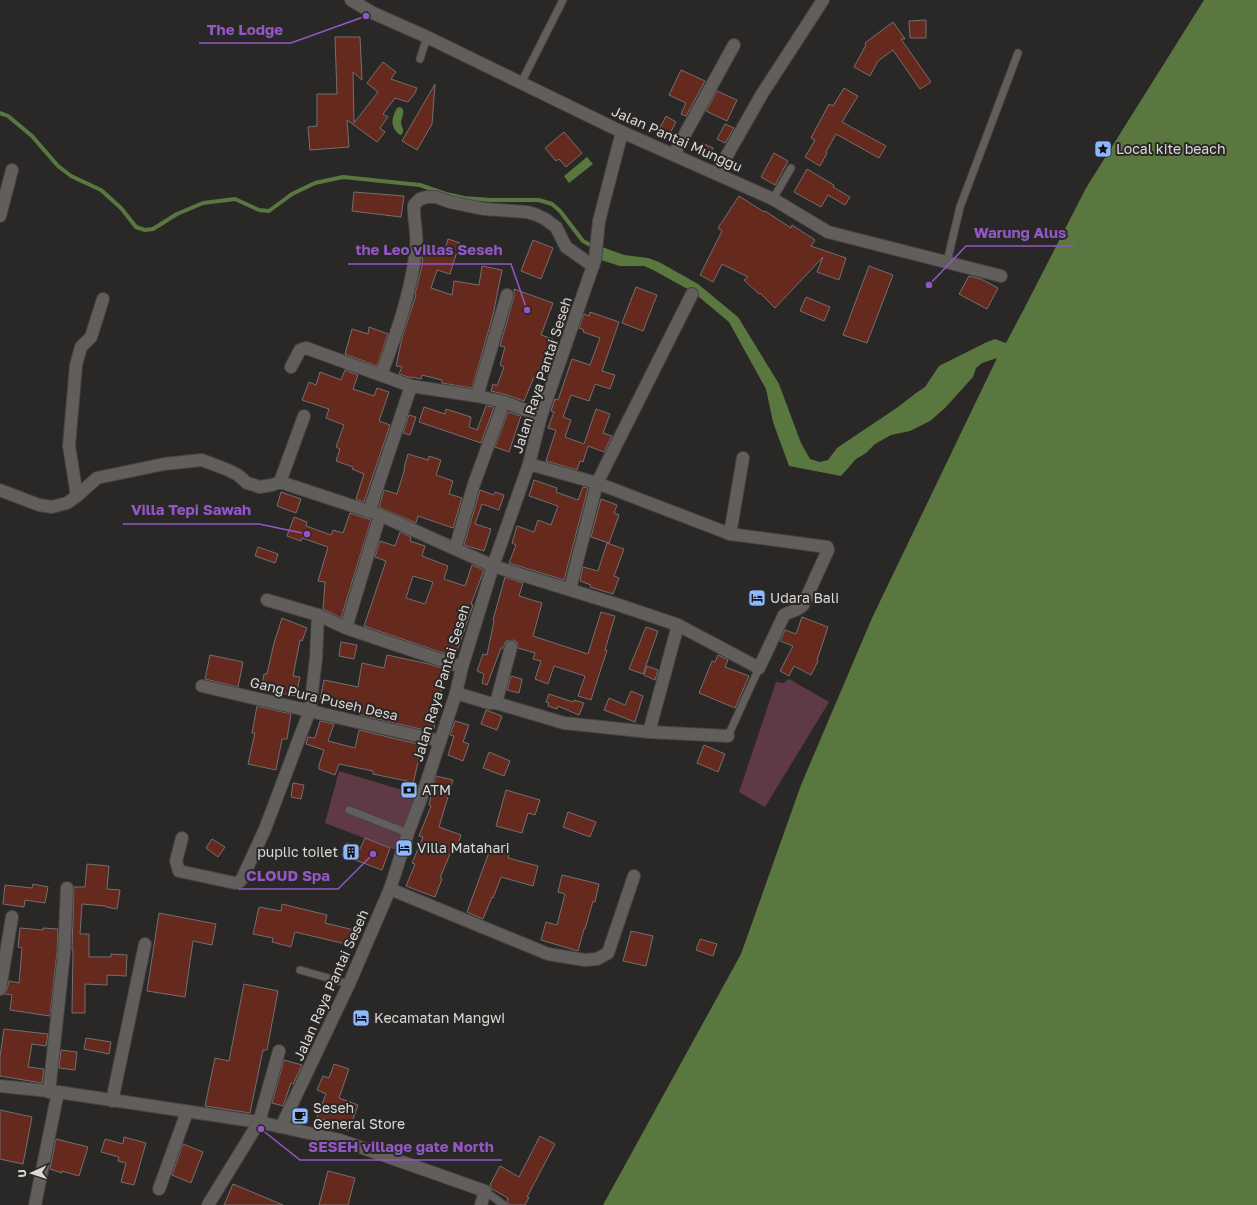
<svg xmlns="http://www.w3.org/2000/svg" width="1257" height="1205" font-family="'Golos Text',sans-serif">
<style>
.green{fill:#603946}
.water{fill:#59773f}
.lines{fill:none;stroke-linecap:round;stroke-linejoin:round}
.stream{stroke:#59773f;stroke-width:4}
.building{fill:#65291e;stroke:#736f6f;fill-rule:evenodd}
.lane-casing{stroke:#464443;stroke-width:9}
.street-casing{stroke:#464443;stroke-width:14}
.lane{stroke:#615e5c;stroke-width:7}
.street{stroke:#615e5c;stroke-width:12}
.labels{text-anchor:middle;stroke-width:4;stroke-linejoin:round;paint-order:stroke}
.street-label{font-size:14px;fill:#dad9d8;stroke:#2a2826}
.poi-label{font-size:14px;fill:#dad9d8;stroke:#2a2826;text-anchor:start}
.leader{fill:none;stroke:#9357c5;stroke-width:1.5}
.callout-dot{fill:#9357c5;stroke:#2a2826;stroke-width:1.5}
.callout-label{font-size:15px;text-anchor:middle;font-weight:bold;fill:#9357c5;stroke:#2a2826;stroke-width:4;stroke-linejoin:round;paint-order:stroke}
</style>
<rect width="100%" height="100%" fill="#2a2826"/>
<g class="green">
<polygon points="789,679 829,702 765,807 739,792 776,682 784,683"/>
<polygon points="339,771 422,796 401,852 325,823"/>
</g>
<g class="water">
<polygon points="1204,0 1257,0 1257,1205 603,1205 741,954 801,785 872,618 997,358 982,363 976,368 973,377 945,408 930,421 910,431 891,435 875,444 866,453 856,459 841,476 789,466 773,422 766,389 729,322 693,292 653,270 644,266 620,266 598,259 602,247 624,255 648,258 659,262 698,284 738,317 779,384 801,443 810,459 820,462 828,460 837,448 898,407 916,393 925,387 939,366 987,342 995,339 1006,343 1025,307 1086,188"/>
<path d="M400 107 403 109C404 114 402 117 401 122 401 127 405 129 402 134L400 135C390 127 391 119 397 108Z"/>
<polygon points="587,157 593,164 569,183 564,176"/>
</g>
<g class="lines">
<polyline class="stream" points="0,113 8,116 32,136 58,166 71,176 101,190 121,208 136,227 145,230 153,229 177,214 203,203 235,199 259,210 269,211 292,194 315,183 343,177 420,185 446,194 464,198 490,200 539,200 552,204 560,211 583,241 594,247"/>
</g>
<g class="building">
<polygon points="926,20 926,38 910,38 909,21"/>
<polygon points="893,22 905,39 901,39 931,82 920,89 893,50 878,61 870,76 854,67 866,45 865,43"/>
<polygon points="335,37 360,37 362,80 353,72 354,123 378,92 367,83 383,62 396,72 391,79 417,88 415,93 408,102 395,98 383,114 388,117 380,128 385,132 377,142 347,120 349,147 310,150 308,127 317,126 317,94 337,94"/>
<polygon points="681,70 705,81 686,116 681,114 686,103 669,95"/>
<polygon points="435,84 432,124 417,150 402,141"/>
<polygon points="844,88 858,96 842,122 886,146 879,158 836,134 826,152 827,153 820,166 805,157 815,140 811,138 829,104 833,106"/>
<polygon points="717,91 737,100 727,121 706,111"/>
<polygon points="666,116 676,122 669,135 659,130"/>
<polygon points="725,124 734,128 725,143 717,139"/>
<polygon points="564,132 582,153 566,167 559,159 556,161 545,148"/>
<polygon points="702,143 713,148 708,157 698,152"/>
<polygon points="774,153 788,161 775,185 761,177"/>
<polygon points="807,169 834,185 833,187 850,197 845,205 828,195 821,207 794,192"/>
<polygon points="354,192 404,196 401,217 352,211"/>
<polygon points="739,196 764,212 765,211 791,228 792,225 815,240 811,246 846,258 839,280 817,272 823,257 775,308 760,293 759,294 744,280 748,277 722,264 713,282 700,275 722,231 718,228"/>
<polygon points="448,239 460,243 455,258 450,274 437,270 431,288 452,295 454,281 479,285 482,266 502,270 493,315 472,388 442,383 442,380 422,375 421,379 413,377 412,378 399,374 402,367 396,366 402,338 416,295 415,294 422,266 423,253 426,245 444,252"/>
<polygon points="533,240 553,248 541,279 521,271"/>
<polygon points="869,266 893,275 867,343 843,335"/>
<polygon points="969,276 981,279 998,288 987,309 959,294"/>
<polygon points="636,287 657,295 643,331 622,323"/>
<polygon points="514,289 553,303 541,335 553,339 538,378 534,377 524,401 507,395 491,391 493,384 497,386 504,367 500,365 505,347 500,346 514,297"/>
<polygon points="806,297 830,307 824,321 800,311"/>
<polygon points="590,312 619,322 602,371 615,375 610,389 595,384 589,401 571,395 563,417 571,420 565,437 584,444 596,409 610,414 603,433 612,436 604,452 588,446 583,462 580,461 577,470 546,461 556,430 548,428 554,412 551,411 555,399 558,400 572,359 590,365 600,338 583,332 584,330 579,328 584,314 589,316"/>
<polygon points="369,327 388,334 377,366 345,354 352,329 368,334"/>
<polygon points="345,370 358,375 353,389 374,396 377,388 389,392 379,421 390,425 364,502 356,499 364,474 352,469 353,467 336,461 340,449 336,447 344,425 326,418 329,409 302,400 309,382 316,385 320,372 341,380"/>
<polygon points="486,406 494,407 481,443 419,422 424,407 445,414 446,409 471,417 469,427 477,430"/>
<polygon points="508,412 521,416 509,452 495,447"/>
<polygon points="409,415 416,417 410,435 403,433"/>
<polygon points="408,454 428,460 429,456 441,460 436,475 453,481 449,494 462,498 453,528 418,516 416,523 379,507 384,490 397,494 405,468 404,468"/>
<polygon points="534,480 557,488 556,492 578,500 583,487 588,488 564,580 509,563 516,545 512,543 517,526 534,532 538,520 551,525 558,506 529,496"/>
<polygon points="480,490 494,495 495,492 504,495 499,510 482,504 475,524 491,529 484,551 464,545"/>
<polygon points="281,492 301,499 296,513 277,506"/>
<polygon points="601,499 617,505 614,513 619,515 609,543 591,537"/>
<polygon points="350,513 371,520 341,618 323,609 325,582 318,581 328,547 302,538 301,541 287,536 294,517 307,522 306,526 331,535 333,530 343,533"/>
<path d="M400 532 411 537 410 541 425 546 422 556 448 566 444 579 465 586 472 565 484 570 471 604 473 605 455 657 364 626 386 561 375 557 380 541 395 546ZM413 576 433 582 425 604 406 598Z"/>
<polygon points="607,543 624,549 614,576 619,578 613,594 590,587 591,585 580,581 583,567 598,571"/>
<polygon points="258,547 278,554 275,563 255,556"/>
<polygon points="505,577 523,583 519,596 542,603 533,636 588,654 601,612 615,616 605,650 607,650 591,700 578,696 585,676 554,666 548,684 535,679 541,661 533,659 535,653 518,648 517,642 513,640 506,641 503,648 501,648 487,685 482,683 484,674 477,671 483,654 487,655 494,621 493,620"/>
<polygon points="802,617 828,627 817,660 818,661 811,675 794,666 789,676 780,671 793,646 780,641 785,630 796,634"/>
<polygon points="282,618 307,628 302,641 300,640 293,676 300,677 296,696 261,689 264,674 267,674 274,643"/>
<polygon points="646,627 658,631 643,674 629,669"/>
<polygon points="341,642 357,645 354,659 339,656"/>
<polygon points="210,655 243,662 238,687 205,679"/>
<polygon points="387,655 429,664 445,669 434,729 425,727 425,730 360,715 361,710 347,708 348,706 320,700 324,680 358,687 362,663 384,668"/>
<polygon points="718,655 728,660 725,667 749,676 735,708 699,693 712,661 715,662"/>
<polygon points="647,666 658,670 655,680 644,675"/>
<polygon points="511,676 522,679 519,693 507,690"/>
<polygon points="631,691 643,696 635,722 604,710 609,698 625,705"/>
<polygon points="549,694 573,702 574,700 584,703 579,715 558,706 557,709 548,706 549,703 546,702"/>
<polygon points="257,706 291,714 287,739 282,739 276,770 248,764 255,733 252,733"/>
<polygon points="486,710 502,716 497,730 481,724"/>
<polygon points="320,721 334,724 328,741 355,748 359,730 422,745 413,784 407,781 373,774 373,771 339,764 335,775 319,769 319,765 324,750 306,744 308,737 315,738"/>
<polygon points="455,721 469,725 463,742 469,744 463,761 448,755 454,736 450,735"/>
<polygon points="704,745 725,754 718,772 697,763"/>
<polygon points="489,752 510,761 504,776 483,768"/>
<polygon points="436,776 453,780 439,827 461,835 456,850 452,849 440,878 442,879 435,897 406,886 415,864 412,863 423,837 419,836 431,806 429,805 431,796 430,796"/>
<polygon points="293,783 304,785 301,799 291,797"/>
<polygon points="506,790 540,800 535,815 528,813 522,833 496,826"/>
<polygon points="568,812 596,822 590,837 563,827"/>
<polygon points="365,838 390,848 382,870 342,855 347,843 360,849"/>
<polygon points="212,839 225,847 218,857 206,848"/>
<polygon points="491,847 509,854 508,858 538,866 533,886 501,877 493,898 492,897 483,919 467,912"/>
<polygon points="87,864 109,866 107,889 120,890 117,909 106,907 106,906 82,904 80,934 89,934 89,957 111,957 111,954 127,955 126,976 107,975 107,985 85,984 85,1013 72,1013 73,950 72,950 74,887 85,887"/>
<polygon points="562,875 599,884 595,902 593,901 585,929 584,929 578,951 541,940 546,922 557,925 565,894 558,892"/>
<polygon points="33,884 48,887 45,903 25,900 24,907 3,904 5,885 32,888"/>
<polygon points="282,904 327,915 325,923 354,930 350,945 295,932 291,947 272,942 273,938 253,934 259,907 281,911"/>
<polygon points="159,913 216,924 212,945 193,941 185,997 147,991"/>
<polygon points="20,928 43,930 43,928 58,929 57,952 50,1016 10,1010 12,995 5,994 7,990 9,981 19,983 22,948 18,947"/>
<polygon points="631,931 653,936 646,966 623,961"/>
<polygon points="700,939 717,944 713,956 696,950"/>
<polygon points="244,984 278,991 267,1050 263,1050 250,1113 205,1106 215,1058 229,1061"/>
<polygon points="4,1029 48,1034 46,1046 32,1044 28,1067 44,1069 42,1083 0,1076 0,1057"/>
<polygon points="86,1038 111,1042 109,1054 84,1049"/>
<polygon points="61,1050 77,1052 75,1070 59,1068"/>
<polygon points="284,1060 302,1065 293,1084 291,1083 283,1106 272,1103"/>
<polygon points="334,1064 349,1069 339,1098 358,1105 349,1131 338,1127 338,1124 317,1117 326,1094 317,1090 323,1076 329,1078"/>
<polygon points="0,1110 32,1117 23,1164 0,1159"/>
<polygon points="540,1136 555,1144 527,1197 529,1197 525,1205 509,1205 507,1201 508,1198 492,1189 490,1185 500,1166 519,1177"/>
<polygon points="124,1137 146,1143 134,1185 121,1182 126,1163 118,1161 119,1157 101,1152 105,1139 123,1144"/>
<polygon points="56,1139 88,1147 79,1176 62,1171 62,1173 50,1169"/>
<polygon points="183,1144 203,1152 191,1183 172,1175"/>
<polygon points="328,1171 355,1178 348,1205 319,1205"/>
<polygon points="233,1184 283,1205 224,1205"/>
</g>
<g class="lines">
<g class="lane-casing">
<g id="lane">
<polyline points="420,59 427,37"/>
<polyline points="521,83 563,0"/>
<polyline points="773,199 791,168"/>
<polyline points="947,262 960,207 1018,53"/>
<polyline points="728,736 759,668"/>
<polyline points="349,810 408,833"/>
<polyline points="300,970 349,984"/>
<polyline points="485,1191 504,1205"/>
</g>
</g>
<g class="street-casing">
<g id="street">
<polyline points="351,0 373,13 427,37 622,132 773,199 828,232 1001,276"/>
<polyline points="674,154 734,45"/>
<polyline points="717,173 762,94 823,0"/>
<polyline points="0,216 12,170"/>
<polyline points="291,367 300,350 306,348 411,386 477,396 504,402 541,416"/>
<path d="M381 375C396 335 412 290 416 248 418 233 413 219 414 205L420 199 427 197H436L450 202 484 209 527 212 537 215 545 219 556 227 566 247 593 266"/>
<polyline points="477,396 507,295"/>
<polyline points="280,482 304,416"/>
<path d="M0 490 39 505 52 507 67 503 77 496 97 478 164 464 202 460 228 470 238 475 247 483 254 485 259 487 272 485 280 482 380 515 493 566 619 605 678 625 759 668 784 615C790 611 798 611 803 605L828 550 827 547 730 534 597 483 529 464"/>
<polyline points="77,496 69,446 76,365 81,347 91,337 103,299"/>
<polyline points="369,512 411,386"/>
<polyline points="730,534 743,458"/>
<polyline points="455,549 474,484 504,402"/>
<polyline points="570,589 597,483 692,294"/>
<polyline points="267,600 318,615 346,628 462,667"/>
<polyline points="346,628 380,515"/>
<polyline points="202,686 440,741"/>
<polyline points="456,693 489,703 496,703 564,723 649,732 728,736"/>
<polyline points="496,703 511,647"/>
<polyline points="649,732 678,625"/>
<polyline points="182,838 176,861 179,871 235,883 239,882 242,879 265,829 310,710 316,658 318,615"/>
<polyline points="390,889 548,954 585,960 597,959 608,953 634,876"/>
<polyline points="0,989 12,917"/>
<polyline points="0,1086 58,1092 259,1122 340,1140 485,1191 481,1205"/>
<polyline points="49,1092 64,953 67,888"/>
<polyline points="112,1101 145,944"/>
<polyline points="281,1127 349,984 390,889 408,833 422,796 456,693 462,667 493,566 529,464 541,416 595,260 599,221 622,132"/>
<polyline points="159,1189 187,1112"/>
<polyline points="35,1205 58,1092"/>
<polyline points="208,1205 259,1122 279,1051"/>
</g>
</g>
<use href="#lane" class="lane"/>
<use href="#street" class="street"/>
</g>
<defs>
<g id="sight-square" transform="scale(0.9)"><rect x="-9" y="-9" width="18" height="18" rx="4" fill="#8db9fc" stroke="#2a2826"/><path d="M0-6L1.8-2.2L6-1.7L2.9 1.2L3.7 5.4L0 3.3L-3.7 5.4L-2.9 1.2L-6-1.7L-1.8-2.2Z" fill="#111"/></g>
<g id="hotel-square" transform="scale(0.9)"><rect x="-9" y="-9" width="18" height="18" rx="4" fill="#8db9fc" stroke="#2a2826"/><path d="M-6-4.5h1.5V1H6V5H4.5V3h-9V5H-6ZM-4 0a1.8 1.8 0 1 1 3.6 0ZM.5 0V-2.5h3Q6-2.5 6 0Z" fill="#111"/></g>
<g id="bank-square" transform="scale(0.9)"><rect x="-9" y="-9" width="18" height="18" rx="4" fill="#8db9fc" stroke="#2a2826"/><path d="M-6-4H6V4H-6ZM0-2.3a2.3 2.3 0 1 0 0 4.6a2.3 2.3 0 1 0 0-4.6Z" fill="#111"/></g>
<g id="building-square" transform="scale(0.9)"><rect x="-9" y="-9" width="18" height="18" rx="4" fill="#8db9fc" stroke="#2a2826"/><path d="M-4-6H4V6H1V3H-1V6H-4ZM-2.5-4.3h1.7v1.8h-1.7ZM.8-4.3h1.7v1.8H.8ZM-2.5-1h1.7V.8h-1.7ZM.8-1h1.7V.8H.8Z" fill="#111"/></g>
<g id="cafe-square" transform="scale(0.9)"><rect x="-9" y="-9" width="18" height="18" rx="4" fill="#8db9fc" stroke="#2a2826"/><path d="M-5.5-4.5H6V0H3Q3 3.5 0 3.5H-2.5Q-5.5 3.5-5.5 0ZM3-3.2v2h1.7v-2ZM-6 4.5H4V6H-6Z" fill="#111"/></g>
</defs>
<g fill-rule="evenodd">
<use href="#sight-square" x="1103" y="149"/>
<use href="#hotel-square" x="757" y="598"/>
<use href="#bank-square" x="409" y="790"/>
<use href="#hotel-square" x="404" y="848"/>
<use href="#building-square" x="351" y="852"/>
<use href="#hotel-square" x="361" y="1018"/>
<use href="#cafe-square" x="300" y="1116"/>
</g>
<g class="labels">
<g class="street-label">
<text transform="translate(677 139) rotate(24)" y="5">Jalan Pantai Munggu</text>
<text transform="translate(542 375) rotate(-72)" y="5">Jalan Raya Pantai Seseh</text>
<text transform="translate(441 683) rotate(-73)" y="5">Jalan Raya Pantai Seseh</text>
<text transform="translate(324 699) rotate(13)" y="5">Gang Pura Puseh Desa</text>
<text transform="translate(331 985) rotate(-66)" y="5">Jalan Raya Pantai Seseh</text>
</g>
<g class="poi-label">
<text x="1116" y="154">Local kite beach</text>
<text x="770" y="603">Udara Bali</text>
<text x="422" y="795">ATM</text>
<text x="417" y="853">Villa Matahari</text>
<text x="338" y="857" text-anchor="end">puplic toilet</text>
<text x="374" y="1023">Kecamatan Mangwi</text>
<text x="313" y="1113">Seseh<tspan x="313" dy="16">General Store</tspan></text>
</g>
</g>
<path class="leader" d="M366 16L291 43H199M929 285L966 246H1074M527 310L511 264H348M307 534L259 524H123M373 854L338 889H238M261 1129L300 1160H502"/>
<g class="callout-dot">
<circle cx="366" cy="16" r="4"/>
<circle cx="929" cy="285" r="4"/>
<circle cx="527" cy="310" r="4"/>
<circle cx="307" cy="534" r="4"/>
<circle cx="373" cy="854" r="4"/>
<circle cx="261" cy="1129" r="4"/>
</g>
<g class="callout-label">
<text x="245" y="35">The Lodge</text>
<text x="1020" y="238">Warung Alus</text>
<text x="429" y="255">the Leo villas Seseh</text>
<text x="191" y="515">Villa Tepi Sawah</text>
<text x="288" y="881">CLOUD Spa</text>
<text x="401" y="1152">SESEH village gate North</text>
</g>
<g transform="translate(32 1173) rotate(267)" stroke="#2a2826" stroke-width="3" paint-order="stroke">
<path d="M0-3L7 15L0 10L-7 15Z" fill="#dad9d8"/>
<text y="-6" font-size="11" font-weight="bold" text-anchor="middle" fill="#dad9d8">U</text>
</g>
</svg>
